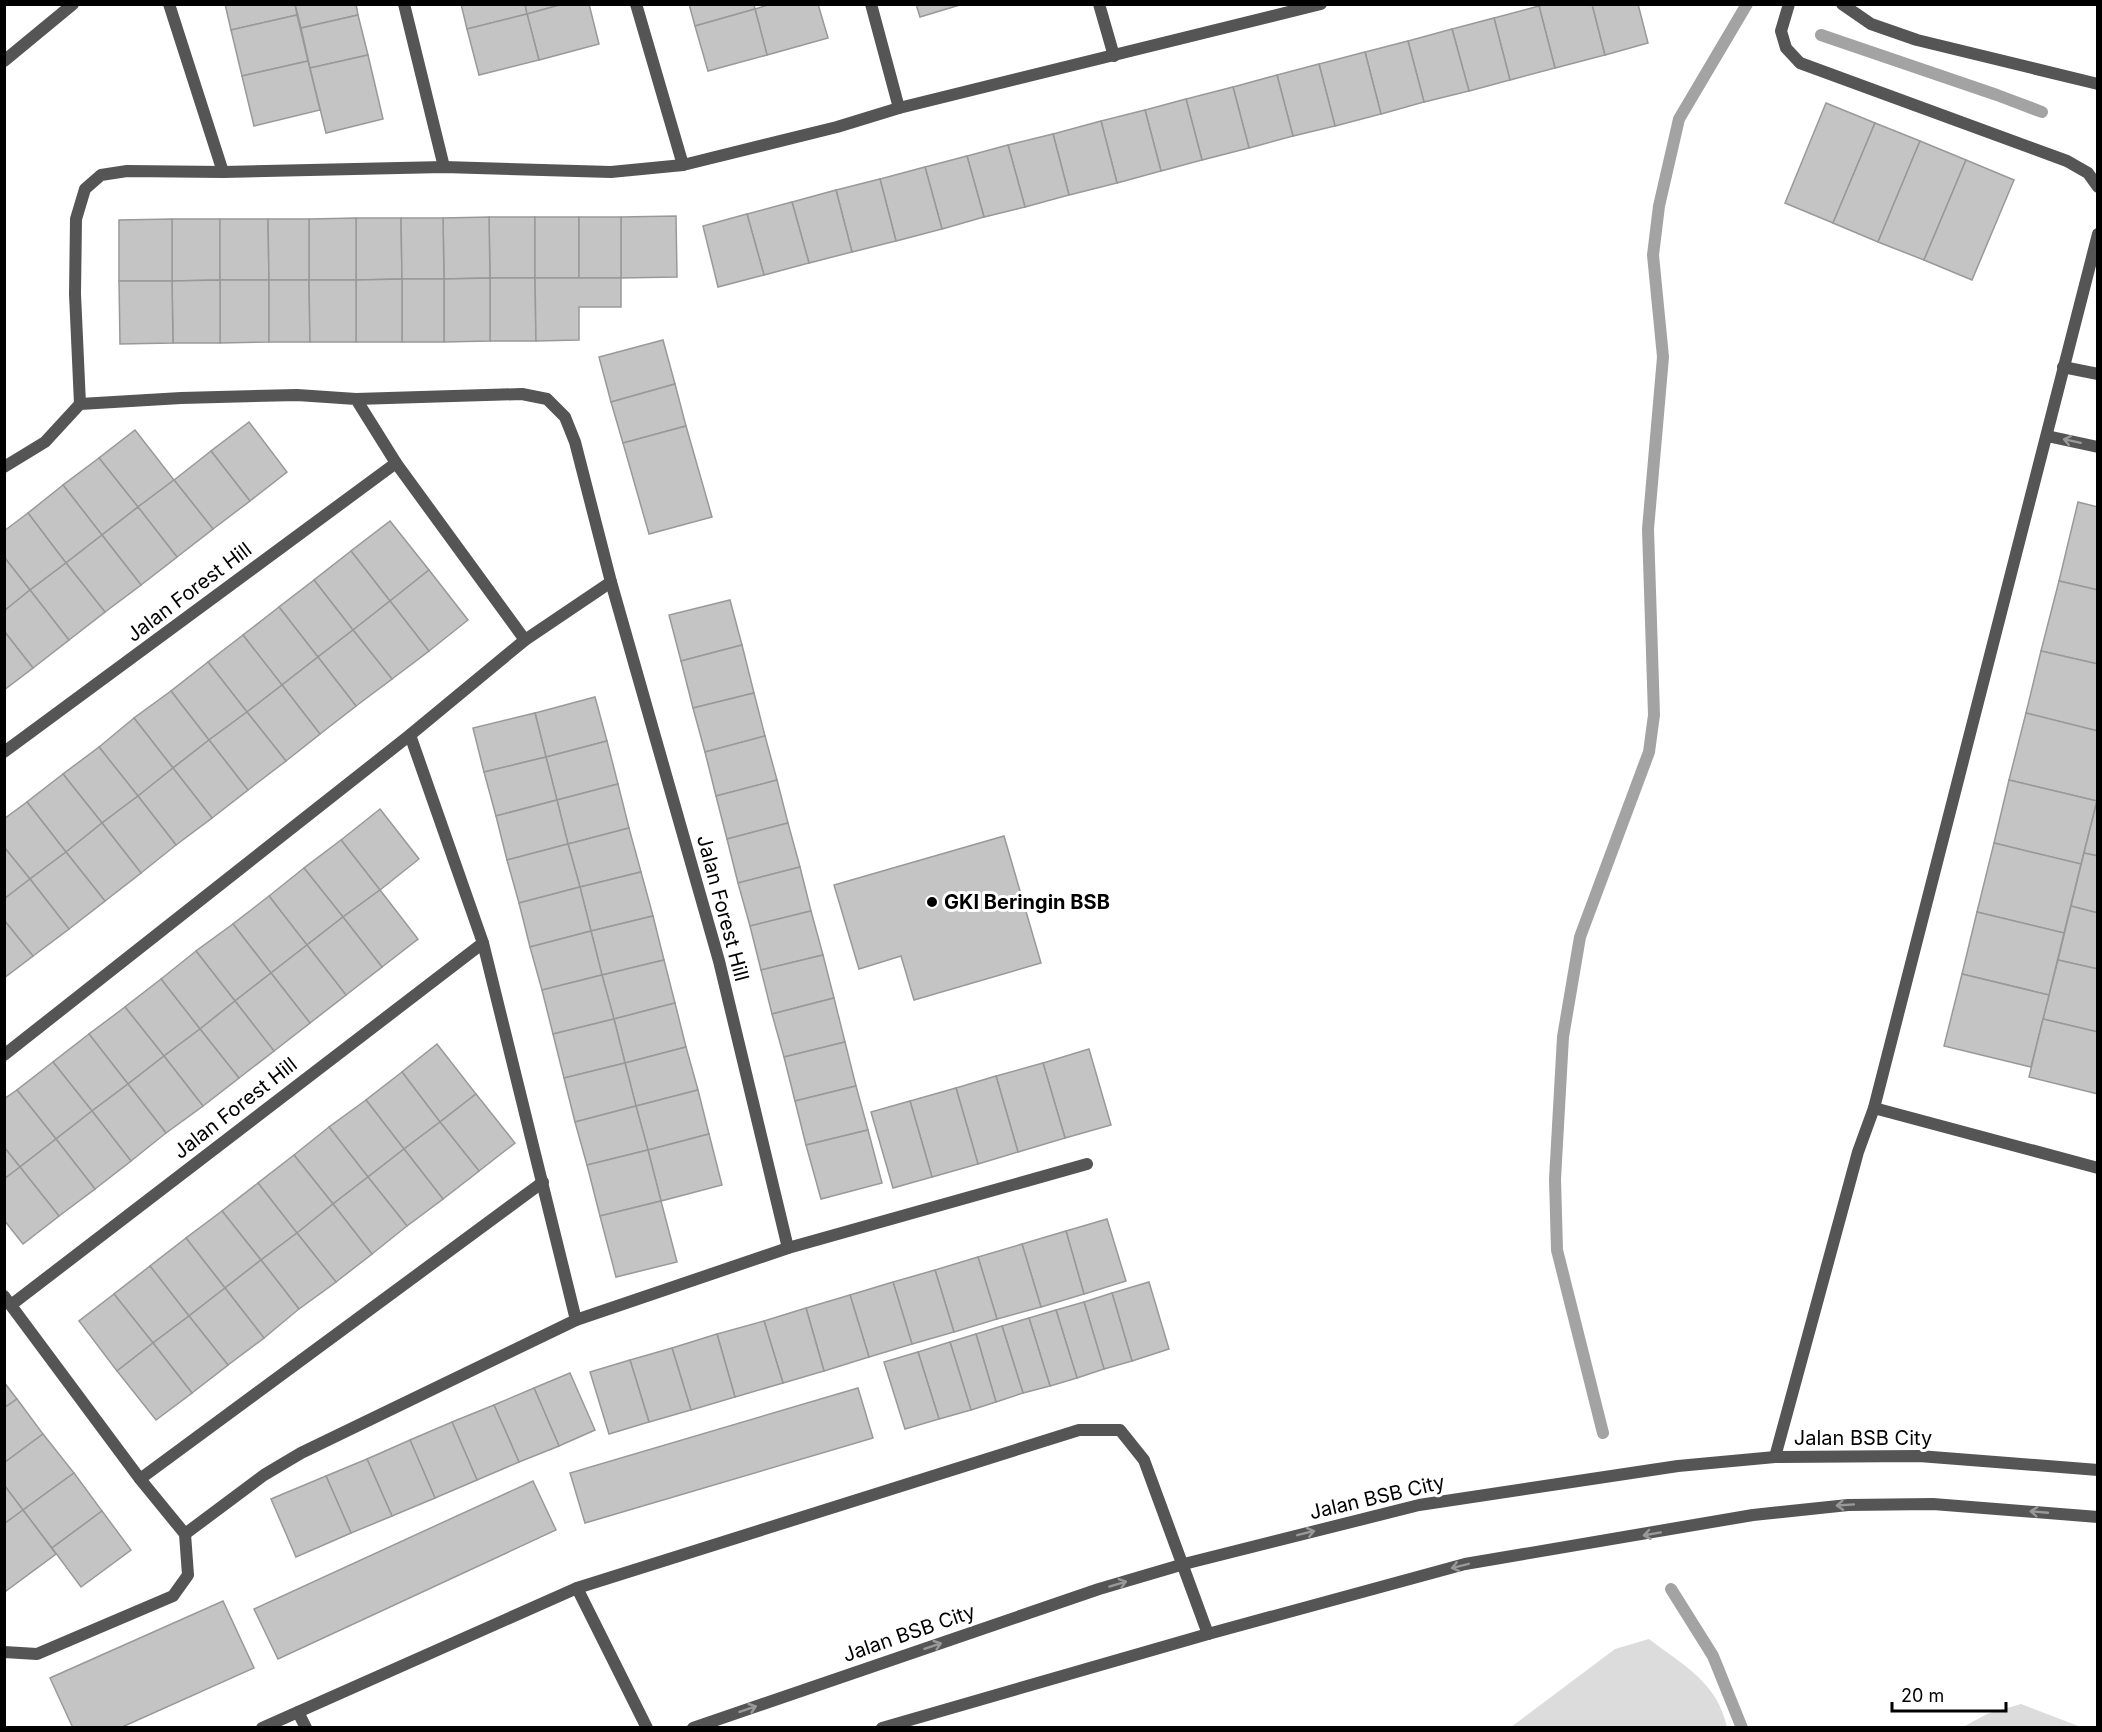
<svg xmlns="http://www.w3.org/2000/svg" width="2102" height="1732" font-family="Inter,sans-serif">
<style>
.green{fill:#dcdcdc}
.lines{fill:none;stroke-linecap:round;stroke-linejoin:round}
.stream{stroke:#a3a3a3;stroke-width:12}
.building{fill:#c4c4c4;stroke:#999;stroke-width:1.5}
.service{stroke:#555;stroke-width:12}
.minor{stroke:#555;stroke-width:12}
.tertiary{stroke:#555;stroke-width:12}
.oneway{stroke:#999}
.poi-dot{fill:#000;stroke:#fff;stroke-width:2}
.labels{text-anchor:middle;stroke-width:6;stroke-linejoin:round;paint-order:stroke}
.street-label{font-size:20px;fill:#000;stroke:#fff}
.poi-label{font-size:20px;font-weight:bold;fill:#000;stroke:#fff;text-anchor:start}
</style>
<rect width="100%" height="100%" fill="#fff"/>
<g class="green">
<path d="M1649 1639C1684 1666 1717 1682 1727 1727H1511L1615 1649Z"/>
<polygon points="2021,1704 2081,1727 1963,1727 1987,1714"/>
</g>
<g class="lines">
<g class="stream">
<polyline points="1821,35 1997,95 2042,112"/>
<polyline points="1603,1433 1557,1250 1555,1179 1563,1037 1580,937 1649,752 1654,715 1648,529 1663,357 1653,255 1659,206 1679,119 1747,4"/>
<polyline points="1671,1589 1713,1656 1742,1728"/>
</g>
</g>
<g class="building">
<polygon points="225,4 295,4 297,15 231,30"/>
<polygon points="295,4 356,4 358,15 301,28"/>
<polygon points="461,4 525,4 527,14 467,29"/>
<polygon points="525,4 563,4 527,14"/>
<polygon points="563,4 589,4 599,44 539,60 527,14"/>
<polygon points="689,4 754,4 755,9 695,26"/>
<polygon points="771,4 818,4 828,38 767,55 755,9"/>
<polygon points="916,4 963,4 920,17"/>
<polygon points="1546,4 1592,4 1605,55 1555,68 1539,6"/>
<polygon points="1592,4 1638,4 1648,43 1605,55"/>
<polygon points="1539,6 1555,68 1510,80 1494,18"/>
<polygon points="755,9 767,55 708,71 695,26"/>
<polygon points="527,14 539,60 479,75 467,29"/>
<polygon points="297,15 308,61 242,76 231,30"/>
<polygon points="358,15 368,55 310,68 301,28"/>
<polygon points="1494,18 1510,80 1469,91 1452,29"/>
<polygon points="1452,29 1469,91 1424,102 1408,41"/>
<polygon points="1408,41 1424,102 1381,114 1365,52"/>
<polygon points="1365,52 1381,114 1335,126 1319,64"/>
<polygon points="368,55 383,119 326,133 310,68"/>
<polygon points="308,61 320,110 254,126 242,76"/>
<polygon points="1319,64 1335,126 1293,136 1277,75"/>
<polygon points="1277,75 1293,136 1249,148 1233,87"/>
<polygon points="1233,87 1249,148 1202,160 1186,99"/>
<polygon points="1186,99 1202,160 1161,171 1145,110"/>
<polygon points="1826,103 1875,123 1833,223 1785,203"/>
<polygon points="1145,110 1161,171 1117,183 1101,121"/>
<polygon points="1101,121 1117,183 1069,195 1053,134"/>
<polygon points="1875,123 1920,141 1878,242 1833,223"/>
<polygon points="1053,134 1069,195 1025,207 1008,145"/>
<polygon points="1920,141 1966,160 1924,260 1878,242"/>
<polygon points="1008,145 1025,207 984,217 967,156"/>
<polygon points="967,156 984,217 942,229 925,167"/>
<polygon points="1966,160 2014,180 1972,280 1924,260"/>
<polygon points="925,167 942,229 896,241 880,179"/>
<polygon points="880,179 896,241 852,252 836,190"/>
<polygon points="836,190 852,252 809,263 792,202"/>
<polygon points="792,202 809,263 764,275 747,214"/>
<polygon points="747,214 764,275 718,287 703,226"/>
<polygon points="676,216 677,277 621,278 621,217"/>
<polygon points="489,217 535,217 535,278 490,278"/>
<polygon points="489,217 490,278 444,279 443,218"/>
<rect x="535" y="217" width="44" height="61"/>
<rect x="579" y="217" width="42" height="61"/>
<polygon points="356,218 401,218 402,279 356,280"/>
<polygon points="356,218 356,280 309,280 309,219"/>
<polygon points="401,218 443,218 444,279 402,279"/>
<polygon points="172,219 220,219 220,280 172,281"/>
<polygon points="172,219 172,281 119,281 119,220"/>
<polygon points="220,219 268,219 269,280 220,280"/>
<polygon points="268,219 309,219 309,280 269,280"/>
<polygon points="490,278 535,278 536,341 490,341"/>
<polygon points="490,278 490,341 444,342 444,279"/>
<polygon points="535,278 621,278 621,307 579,307 579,340 536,341"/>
<rect x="402" y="279" width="42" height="63"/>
<polygon points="402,279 402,342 356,342 356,280"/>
<polygon points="220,280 269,280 269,342 220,343"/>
<polygon points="220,280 220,343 173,343 172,281"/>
<polygon points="269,280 309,280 310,342 269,342"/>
<polygon points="309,280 356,280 356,342 310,342"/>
<polygon points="119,281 172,281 173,343 120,344"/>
<polygon points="663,340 675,384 611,402 599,357"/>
<polygon points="675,384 686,426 623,443 611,402"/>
<polygon points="249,422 287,472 250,501 211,451"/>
<polygon points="686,426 712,517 649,534 623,443"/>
<polygon points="135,430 174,480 138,507 99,458"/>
<polygon points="211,451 250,501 213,529 174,480"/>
<polygon points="99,458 138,507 102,535 63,485"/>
<polygon points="174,480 213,529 177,557 138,507"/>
<polygon points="63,485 102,535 66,563 28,513"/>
<polygon points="2078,502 2098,507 2098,590 2059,581"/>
<polygon points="138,507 177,557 141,585 102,535"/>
<polygon points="28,513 66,563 30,590 4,557 4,531"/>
<polygon points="390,521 429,570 390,601 351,551"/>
<polygon points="102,535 141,585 105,612 66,563"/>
<polygon points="351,551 390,601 353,630 314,580"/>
<polygon points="4,557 30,590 4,611"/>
<polygon points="66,563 105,612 69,640 30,590"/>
<polygon points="429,570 468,620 429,651 390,601"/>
<polygon points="314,580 353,630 318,657 279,607"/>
<polygon points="2059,581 2098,590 2098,664 2041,651"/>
<polygon points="30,590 69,640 33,668 4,631 4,611"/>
<polygon points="730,600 742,645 681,661 669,615"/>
<polygon points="390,601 429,651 392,679 353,630"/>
<polygon points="279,607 318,657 282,685 243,635"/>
<polygon points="353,630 392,679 356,706 318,657"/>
<polygon points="4,631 33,668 4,690"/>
<polygon points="243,635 282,685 247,712 208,662"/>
<polygon points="742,645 754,693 693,708 681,661"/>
<polygon points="2041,651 2098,664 2098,731 2026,713"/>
<polygon points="318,657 356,706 320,734 282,685"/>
<polygon points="208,662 247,712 209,740 171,691"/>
<polygon points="282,685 320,734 286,761 247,712"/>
<polygon points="171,691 209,740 173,768 134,718"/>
<polygon points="754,693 765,736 705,752 693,708"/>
<polygon points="595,697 607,741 546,757 535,713"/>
<polygon points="247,712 286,761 248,790 209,740"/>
<polygon points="535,713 546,757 484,772 473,728"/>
<polygon points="2026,713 2098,731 2097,801 2009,780"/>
<polygon points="134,718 173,768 138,796 99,747"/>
<polygon points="765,736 777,780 716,796 705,752"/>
<polygon points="209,740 248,790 212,818 173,768"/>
<polygon points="607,741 618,784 557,800 546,757"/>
<polygon points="99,747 138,796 102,823 63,774"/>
<polygon points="546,757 557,800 496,816 484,772"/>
<polygon points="173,768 212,818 176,845 138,796"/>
<polygon points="63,774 102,823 66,852 27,802"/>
<polygon points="777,780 788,823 727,839 716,796"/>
<polygon points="2009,780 2097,801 2081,864 1994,843"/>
<polygon points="618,784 629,828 568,844 557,800"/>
<polygon points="138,796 176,845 141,873 102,823"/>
<polygon points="557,800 568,844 507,860 496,816"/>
<polygon points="2097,801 2098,802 2098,856 2084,853"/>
<polygon points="27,802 66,852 30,879 4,847 4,819"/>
<polygon points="380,809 419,859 380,890 341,840"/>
<polygon points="102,823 141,873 105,901 66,852"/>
<polygon points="788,823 800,867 738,883 727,839"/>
<polygon points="629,828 641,872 580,887 568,844"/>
<polygon points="1004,836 1041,963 914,1000 901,956 859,969 834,885"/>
<polygon points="341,840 380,890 343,917 304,868"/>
<polygon points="1994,843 2081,864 2064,933 1977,912"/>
<polygon points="568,844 580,887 519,903 507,860"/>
<polygon points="4,847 30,879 4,899"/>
<polygon points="66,852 105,901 69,929 30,879"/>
<polygon points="2084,853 2098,856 2098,913 2071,906"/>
<polygon points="800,867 811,911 750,926 738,883"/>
<polygon points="304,868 343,917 307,945 269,896"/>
<polygon points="641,872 653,916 591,931 580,887"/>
<polygon points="30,879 69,929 33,956 4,920 4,899"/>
<polygon points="580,887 591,931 530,947 519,903"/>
<polygon points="380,890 418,939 382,967 343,917"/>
<polygon points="269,896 307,945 271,973 233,924"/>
<polygon points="2071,906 2098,913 2098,969 2058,960"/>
<polygon points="811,911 823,955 761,970 750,926"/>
<polygon points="1977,912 2064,933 2049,995 1962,974"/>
<polygon points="653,916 664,960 602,975 591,931"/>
<polygon points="343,917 382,967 346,995 307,945"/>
<polygon points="4,920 33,956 4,978"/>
<polygon points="233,924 271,973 235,1001 196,951"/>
<polygon points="591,931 602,975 542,990 530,947"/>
<polygon points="307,945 346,995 310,1023 271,973"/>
<polygon points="196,951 235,1001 200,1029 161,979"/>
<polygon points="823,955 834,998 772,1014 761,970"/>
<polygon points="664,960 675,1003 614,1019 602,975"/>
<polygon points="2058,960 2098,969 2098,1032 2043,1019"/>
<polygon points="271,973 310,1023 274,1051 235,1001"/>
<polygon points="1962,974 2049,995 2031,1067 1944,1046"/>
<polygon points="602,975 614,1019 553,1034 542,990"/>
<polygon points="161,979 200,1029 164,1056 125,1007"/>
<polygon points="834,998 845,1042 784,1057 772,1014"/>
<polygon points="235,1001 274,1051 239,1078 200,1029"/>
<polygon points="675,1003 686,1047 625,1063 614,1019"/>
<polygon points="125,1007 164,1056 128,1084 89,1034"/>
<polygon points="614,1019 625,1063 564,1078 553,1034"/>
<polygon points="2043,1019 2098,1032 2098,1094 2029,1077"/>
<polygon points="200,1029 239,1078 203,1106 164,1056"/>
<polygon points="89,1034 128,1084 92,1111 53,1062"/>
<polygon points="845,1042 856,1086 795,1101 784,1057"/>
<polygon points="437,1044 476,1094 440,1122 402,1072"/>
<polygon points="686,1047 698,1090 636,1106 625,1063"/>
<polygon points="1089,1049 1111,1125 1065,1138 1043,1063"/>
<polygon points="164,1056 203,1106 166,1133 128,1084"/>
<polygon points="53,1062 92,1111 56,1139 17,1090"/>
<polygon points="625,1063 636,1106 575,1122 564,1078"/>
<polygon points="1043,1063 1065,1138 1018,1152 996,1076"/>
<polygon points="402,1072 440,1122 404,1149 366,1100"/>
<polygon points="996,1076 1018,1152 978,1164 956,1088"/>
<polygon points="128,1084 166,1133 131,1161 92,1111"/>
<polygon points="856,1086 868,1130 806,1145 795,1101"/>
<polygon points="956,1088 978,1164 932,1177 910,1101"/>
<polygon points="17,1090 56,1139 20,1167 4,1147 4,1099"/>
<polygon points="698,1090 709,1134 648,1150 636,1106"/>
<polygon points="476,1094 515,1143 479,1171 440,1122"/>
<polygon points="366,1100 404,1149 368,1177 329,1127"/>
<polygon points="910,1101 932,1177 893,1188 871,1112"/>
<polygon points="636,1106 648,1150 587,1165 575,1122"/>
<polygon points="92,1111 131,1161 95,1189 56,1139"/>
<polygon points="440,1122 479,1171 443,1199 404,1149"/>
<polygon points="329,1127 368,1177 333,1204 294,1155"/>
<polygon points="868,1130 882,1183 821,1199 806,1145"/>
<polygon points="709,1134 722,1185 661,1201 648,1150"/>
<polygon points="56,1139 95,1189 59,1216 20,1167"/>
<polygon points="4,1147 20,1167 4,1179"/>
<polygon points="404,1149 443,1199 407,1226 368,1177"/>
<polygon points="648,1150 661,1201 600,1216 587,1165"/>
<polygon points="294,1155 333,1204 297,1233 258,1183"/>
<polygon points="20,1167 59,1216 23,1244 4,1220 4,1179"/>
<polygon points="368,1177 407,1226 372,1254 333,1204"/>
<polygon points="258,1183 297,1233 261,1260 222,1211"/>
<polygon points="661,1201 677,1262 616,1277 600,1216"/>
<polygon points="333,1204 372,1254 336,1282 297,1233"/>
<polygon points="222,1211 261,1260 225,1288 186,1238"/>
<polygon points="1107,1219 1126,1281 1084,1294 1066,1231"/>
<polygon points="1066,1231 1084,1294 1041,1307 1022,1244"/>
<polygon points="297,1233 336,1282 299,1309 261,1260"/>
<polygon points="186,1238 225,1288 189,1316 150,1266"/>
<polygon points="1022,1244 1041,1307 997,1319 978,1257"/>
<polygon points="978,1257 997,1319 954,1332 935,1270"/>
<polygon points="261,1260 299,1309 264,1338 225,1288"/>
<polygon points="150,1266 189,1316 153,1343 114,1294"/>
<polygon points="935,1270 954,1332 912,1344 893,1282"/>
<polygon points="893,1282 912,1344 869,1357 850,1295"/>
<polygon points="1149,1282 1169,1349 1132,1361 1112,1293"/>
<polygon points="225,1288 264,1338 228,1365 189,1316"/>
<polygon points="1112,1293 1132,1361 1104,1369 1084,1302"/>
<polygon points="114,1294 153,1343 117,1371 79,1321"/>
<polygon points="850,1295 869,1357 824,1371 806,1308"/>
<polygon points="1084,1302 1104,1369 1077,1378 1056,1310"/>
<polygon points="806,1308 824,1371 783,1383 764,1321"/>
<polygon points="1056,1310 1077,1378 1050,1386 1029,1318"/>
<polygon points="189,1316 228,1365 192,1393 153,1343"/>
<polygon points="1029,1318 1050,1386 1023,1393 1002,1326"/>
<polygon points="764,1321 783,1383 735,1397 717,1334"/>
<polygon points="1002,1326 1023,1393 996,1402 976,1334"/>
<polygon points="717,1334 735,1397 691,1410 672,1348"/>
<polygon points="976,1334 996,1402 971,1410 950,1342"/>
<polygon points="950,1342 971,1410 939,1419 918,1352"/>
<polygon points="153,1343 192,1393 156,1420 117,1371"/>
<polygon points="672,1348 691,1410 649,1422 630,1360"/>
<polygon points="918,1352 939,1419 905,1429 884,1362"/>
<polygon points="630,1360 649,1422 609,1434 590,1372"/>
<polygon points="570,1373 595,1430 559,1446 534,1388"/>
<polygon points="4,1382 17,1399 4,1408"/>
<polygon points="534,1388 559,1446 519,1462 494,1405"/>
<polygon points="858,1388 873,1438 585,1523 570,1473"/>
<polygon points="17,1399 43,1434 4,1463 4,1408"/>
<polygon points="494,1405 519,1462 477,1480 452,1422"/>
<polygon points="452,1422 477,1480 435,1498 410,1440"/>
<polygon points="43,1434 74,1473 23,1510 4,1485 4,1463"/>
<polygon points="410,1440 435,1498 392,1516 367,1459"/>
<polygon points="367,1459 392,1516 351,1533 326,1476"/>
<polygon points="74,1473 102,1511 52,1548 23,1510"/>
<polygon points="326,1476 351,1533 296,1557 271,1499"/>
<polygon points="533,1481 556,1530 278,1659 254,1609"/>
<polygon points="4,1485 23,1510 4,1524"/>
<polygon points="23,1510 56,1554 6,1591 4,1589 4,1524"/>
<polygon points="102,1511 131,1550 81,1587 52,1548"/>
<polygon points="223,1601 254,1668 120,1728 73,1728 50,1678"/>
</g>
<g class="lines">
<g class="service">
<polyline points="298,1712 306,1728"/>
<polyline points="262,1728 577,1588"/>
<polyline points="647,1728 577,1588 1079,1430 1120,1430 1144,1460 1208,1634"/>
</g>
<g class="minor">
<polyline points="169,4 223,172"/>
<polyline points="404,4 444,167"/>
<polyline points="636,4 683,165"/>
<polyline points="871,4 899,108"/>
<polyline points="1099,4 1114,56"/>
<polyline points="1789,4 1781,31 1786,48 1800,63 2067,161 2088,173 2098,187"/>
<polyline points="1842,4 1871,24 1917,40 2098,84"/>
<polyline points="4,61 73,4"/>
<polyline points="2063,367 2098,374"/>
<polyline points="356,399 522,394 547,399 565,417 575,442 611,582 719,961 788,1248 1087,1164"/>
<polyline points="80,404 75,294 76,219 85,189 101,175 127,171 223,172 444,167 611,172 683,165 837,127 899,108 1321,4"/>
<polyline points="2047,436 2098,447"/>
<polyline points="4,467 45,442 80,404 181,398 297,395 356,399 396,463 525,640"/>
<polyline points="410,735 483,943 576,1320"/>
<polyline points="4,752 396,463"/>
<polyline points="4,1055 410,735 525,640 611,582"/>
<polyline points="1874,1108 2098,234"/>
<polyline points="4,1296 140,1479 185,1534 188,1575 173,1596 37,1654 4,1652"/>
<polyline points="11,1305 483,943"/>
<polyline points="1775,1457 1858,1152 1874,1108 2098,1168"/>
<polyline points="140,1479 543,1182"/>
<polyline points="185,1534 264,1475 301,1453 576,1320 788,1248"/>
</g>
<g class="tertiary">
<polyline points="693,1728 1099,1589 1184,1564 1419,1505 1678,1466 1775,1457 1919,1456 2098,1470"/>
<polyline points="882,1728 1208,1634 1465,1564 1753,1515 1848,1505 1933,1504 2098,1517"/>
</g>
</g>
<defs><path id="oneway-shaft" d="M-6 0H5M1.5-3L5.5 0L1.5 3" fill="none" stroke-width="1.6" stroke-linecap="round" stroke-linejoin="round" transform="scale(1.5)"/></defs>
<g class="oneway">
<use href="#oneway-shaft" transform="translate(2072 441) rotate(-168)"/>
<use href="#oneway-shaft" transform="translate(1845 1505) rotate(176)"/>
<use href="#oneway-shaft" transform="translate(2039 1512) rotate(-175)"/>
<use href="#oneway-shaft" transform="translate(1306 1533) rotate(-14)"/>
<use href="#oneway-shaft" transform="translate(1652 1534) rotate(170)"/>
<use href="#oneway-shaft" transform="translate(1460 1566) rotate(166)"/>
<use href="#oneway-shaft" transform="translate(1118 1584) rotate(-17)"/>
<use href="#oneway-shaft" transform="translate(933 1646) rotate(-19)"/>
<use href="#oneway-shaft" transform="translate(748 1709) rotate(-19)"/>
</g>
<circle class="poi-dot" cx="932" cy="902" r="6"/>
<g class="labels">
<g class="street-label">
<text transform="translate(189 592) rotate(-37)" y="7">Jalan Forest Hill</text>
<text transform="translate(723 908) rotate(75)" y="7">Jalan Forest Hill</text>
<text transform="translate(235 1108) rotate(-38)" y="7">Jalan Forest Hill</text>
<text x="1863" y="1445">Jalan BSB City</text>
<text transform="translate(1377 1497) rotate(-13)" y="7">Jalan BSB City</text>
<text transform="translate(909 1633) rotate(-19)" y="7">Jalan BSB City</text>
</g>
<g class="poi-label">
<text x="944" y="909">GKI Beringin BSB</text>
</g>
</g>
<rect width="2102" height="1732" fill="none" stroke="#000000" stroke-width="12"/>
<path d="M1892 1702v9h114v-9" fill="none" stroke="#000000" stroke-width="3"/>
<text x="1901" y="1702" font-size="18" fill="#000000" stroke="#ffffff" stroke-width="4.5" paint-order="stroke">20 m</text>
</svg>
